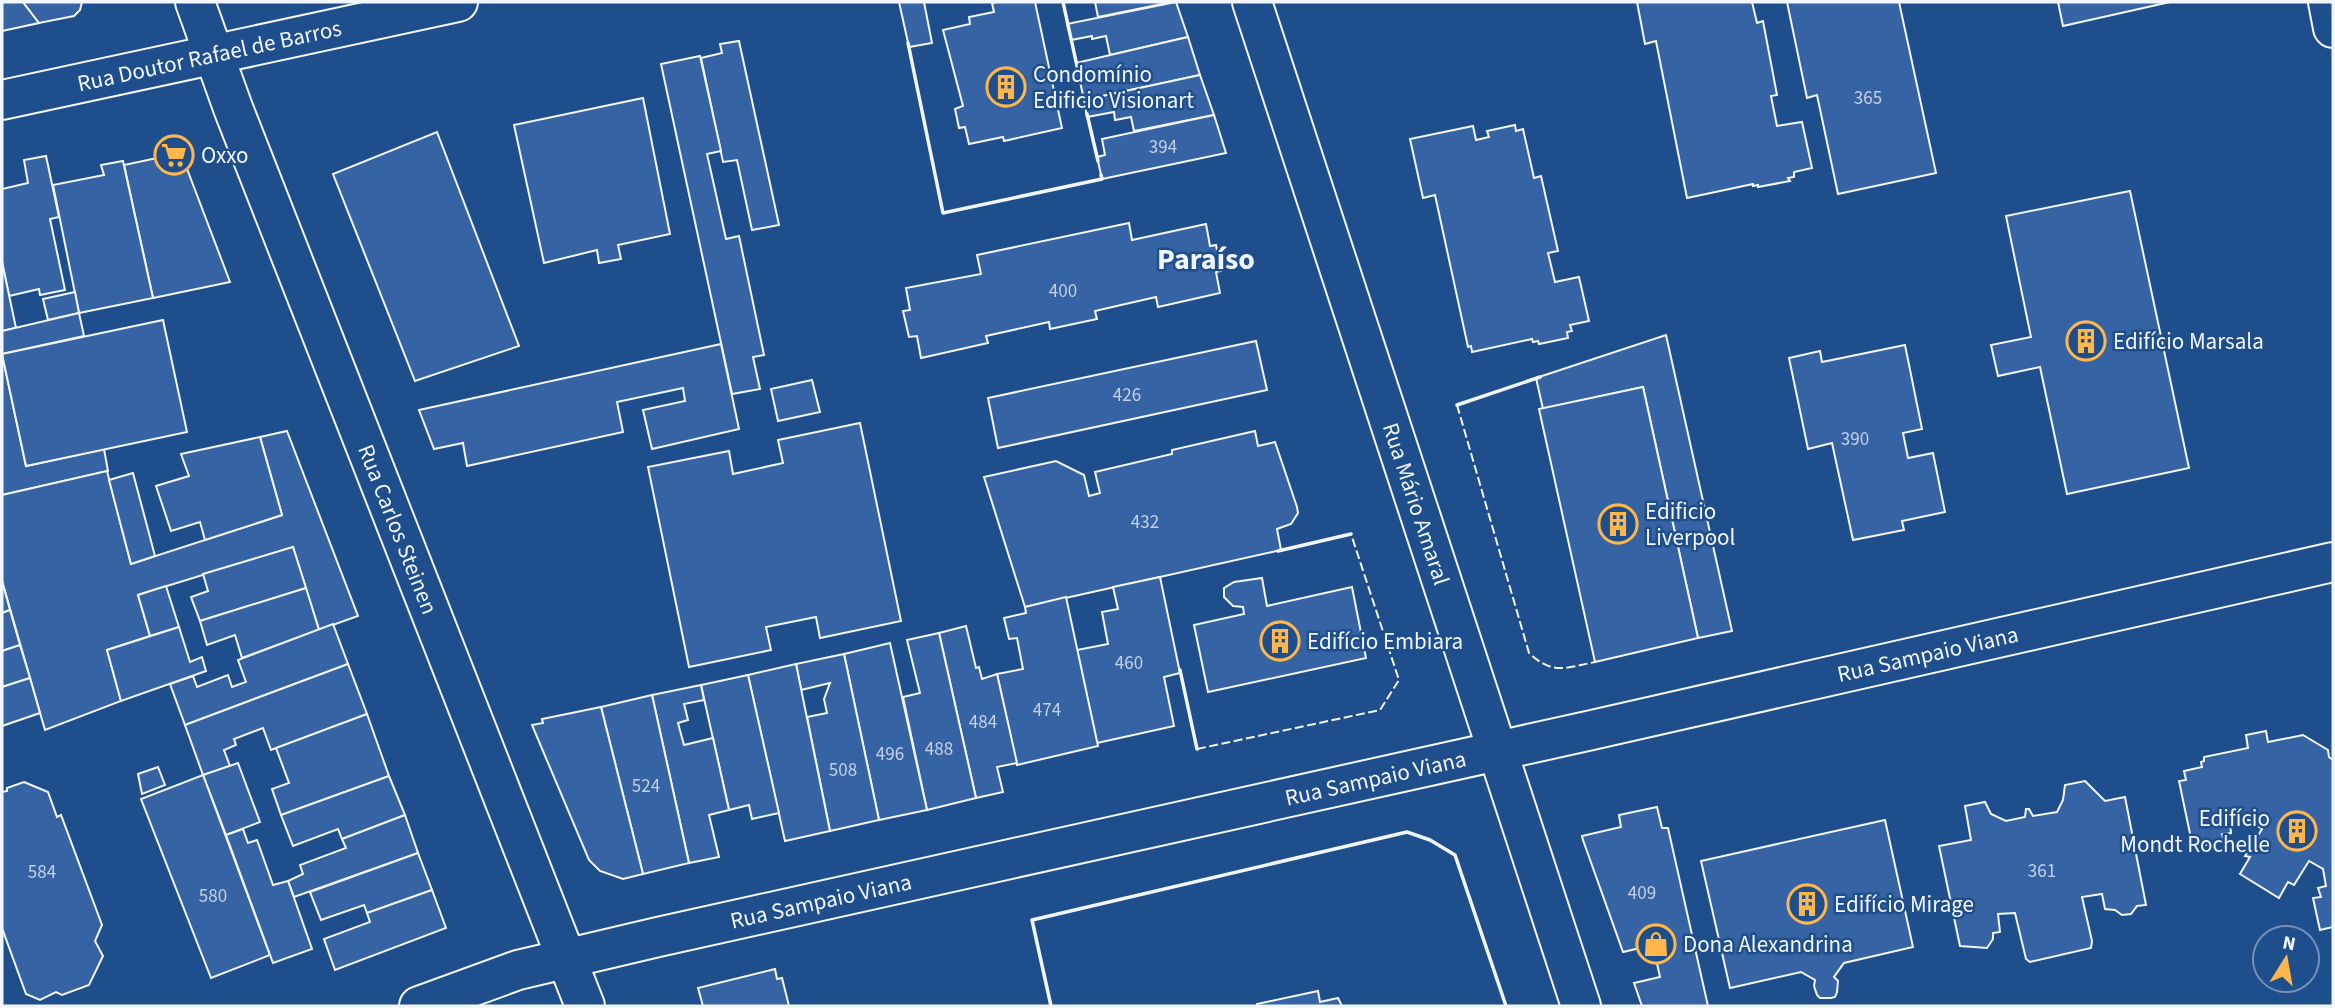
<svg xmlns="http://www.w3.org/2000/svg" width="2335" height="1008" font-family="'Source Sans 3',sans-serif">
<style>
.building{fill:#3563a3;stroke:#f2f6ff;stroke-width:2}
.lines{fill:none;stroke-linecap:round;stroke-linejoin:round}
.minor-casing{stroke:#f2f6ff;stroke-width:42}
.minor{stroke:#1f4e8c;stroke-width:38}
.fence{stroke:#f2f6ff;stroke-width:2;stroke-dasharray:9 3.5;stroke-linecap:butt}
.wall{stroke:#f2f6ff;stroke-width:3.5}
.labels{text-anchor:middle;stroke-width:5;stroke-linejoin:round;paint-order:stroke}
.number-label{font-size:19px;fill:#c3d1e8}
.street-label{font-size:23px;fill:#f2f6ff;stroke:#1f4e8c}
.poi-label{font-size:23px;fill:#f2f6ff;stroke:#1f4e8c;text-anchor:start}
.district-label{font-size:30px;font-weight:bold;fill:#f2f6ff;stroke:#1f4e8c}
</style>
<rect width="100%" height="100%" fill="#1f4e8c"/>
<g class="building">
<polygon points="2,2 23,2 39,23 2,31"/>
<polygon points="23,2 82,2 80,10 74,16 39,23"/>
<polygon points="899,2 924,2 932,43 909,47"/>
<polygon points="997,2 1035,2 1062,128 1004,141 1003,137 969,144 965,127 959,128 955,109 963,106 943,30 970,24 969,17 994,12 992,3"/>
<polygon points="1095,2 1172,2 1098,17"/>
<polygon points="1176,2 1188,37 1110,55 1106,36 1092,39 1092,36 1071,40 1067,24"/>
<polygon points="1637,2 1752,2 1757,23 1763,21 1777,95 1771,96 1777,126 1802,122 1812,168 1794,172 1794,177 1788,178 1790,181 1758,187 1758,185 1753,186 1753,184 1687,198 1656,41 1645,44"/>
<polygon points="1787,2 1899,2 1936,173 1838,194 1817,95 1807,98"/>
<polygon points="2058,2 2170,2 2063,26"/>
<polygon points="1188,37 1200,75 1084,100 1076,63"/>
<polygon points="739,41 779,225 752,230 737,160 723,162 701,58 722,53 720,44"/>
<polygon points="700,56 721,151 707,154 726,239 739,236 764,355 753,357 760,389 732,394 661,64"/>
<polygon points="1200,75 1214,115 1134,131 1131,117 1115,120 1114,112 1087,117 1084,100"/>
<polygon points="643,98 670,234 618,245 621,259 599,263 597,250 544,263 514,125"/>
<polygon points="1214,115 1226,153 1102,179 1097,157 1105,155 1102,139"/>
<polygon points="1515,125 1516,131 1523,129 1534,178 1541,176 1558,251 1548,253 1555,282 1579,277 1589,321 1570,325 1572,331 1567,332 1568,338 1539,344 1538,341 1533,342 1532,339 1472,352 1471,346 1468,347 1435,195 1423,198 1410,139 1473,126 1476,140 1489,137 1487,131"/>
<polygon points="437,132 519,346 415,381 333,174"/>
<polygon points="181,153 230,282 153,298 124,165"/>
<polygon points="46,156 59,217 50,219 65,290 40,295 39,289 9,296 2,262 2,189 28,183 24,160"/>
<polygon points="123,161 153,298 79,313 53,185 104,175 101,165"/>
<polygon points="2130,191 2189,468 2067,494 2040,367 1998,376 1991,345 2031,337 2006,216"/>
<polygon points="1129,223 1132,240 1206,224 1210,246 1216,245 1221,271 1216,272 1220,293 1158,307 1156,297 1095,311 1097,319 1050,329 1049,322 986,336 988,343 921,358 917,336 909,337 903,311 910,310 906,288 981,274 977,255"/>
<polygon points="2,262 16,328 2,331"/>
<polygon points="75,292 79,313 48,320 43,299"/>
<polygon points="79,313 84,336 2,354 26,466 104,449 108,471 2,495 2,331"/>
<polygon points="163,320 187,432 26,466 2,354"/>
<polygon points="1666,335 1732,631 1698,638 1643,387 1543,409 1536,378"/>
<polygon points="1256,341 1267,390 998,448 988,398"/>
<polygon points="721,344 739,429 652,449 643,410 685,401 683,388 617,402 623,432 467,466 463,443 434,449 419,410"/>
<polygon points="1905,345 1922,429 1903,433 1908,458 1933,453 1945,512 1902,521 1904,530 1853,540 1832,443 1808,449 1789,358 1820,351 1822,362"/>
<polygon points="812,380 820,412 778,421 771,389"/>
<polygon points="1643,387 1698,638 1595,662 1539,409"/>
<polygon points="860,423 901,621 820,638 816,617 766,627 771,650 689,667 648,467 729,451 733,474 783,463 778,440"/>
<polygon points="287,431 358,616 319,630 293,547 138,595 150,636 107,650 121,701 45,730 2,581 2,495 107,471 131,564 282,515 260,437"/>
<polygon points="1255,431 1258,446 1275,442 1297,507 1298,513 1291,524 1277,529 1281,550 1025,607 984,477 1056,461 1084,475 1089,496 1100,493 1095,472 1172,454 1172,450"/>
<polygon points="260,437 282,515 205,540 200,522 171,531 156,486 189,476 181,454"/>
<polygon points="133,473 155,556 131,564 109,480"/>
<polygon points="293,547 306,588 200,621 191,597 208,591 203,574"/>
<polygon points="1160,577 1180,673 1164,677 1174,726 1097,743 1077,650 1108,644 1102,612 1118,609 1113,587"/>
<polygon points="1262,578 1267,606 1352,587 1366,658 1208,692 1194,625 1244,614 1243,607 1233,606 1224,597 1224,588 1234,582"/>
<polygon points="2,581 10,610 2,613"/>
<polygon points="166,586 179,627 150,636 138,595"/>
<polygon points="306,588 319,630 242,658 235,635 207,645 200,621"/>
<polygon points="1066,597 1098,746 1017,765 997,674 1023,669 1017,638 1009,639 1004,618 1026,613 1025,607"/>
<polygon points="10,610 20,645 2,651 2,613"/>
<polygon points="333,624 348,664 185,725 170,684 193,676 197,687 228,675 232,687 246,682 238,660"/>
<polygon points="966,626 976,668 979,667 982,679 997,674 1017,763 997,767 1003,792 976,798 939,633"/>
<polygon points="179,627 190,662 202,657 206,671 121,701 107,650"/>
<polygon points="939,633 976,798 927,810 903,697 920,693 907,640"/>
<polygon points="890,643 927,810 879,820 844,654"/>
<polygon points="20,645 30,678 2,687 2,651"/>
<polygon points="844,654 879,820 830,831 807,717 827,713 824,699 830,683 801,690 796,664"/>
<polygon points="348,664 367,714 271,750 263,728 234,739 236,745 224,750 230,766 203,775 185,725"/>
<polygon points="796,664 830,831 785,841 748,675"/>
<polygon points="748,675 779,813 752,819 749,805 729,810 701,685"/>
<polygon points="30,678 40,713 2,726 2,687"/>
<polygon points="701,685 704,700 684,704 688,720 678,723 684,745 713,738 729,810 709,815 719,857 689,863 652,695"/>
<polygon points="652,695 689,863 643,874 601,707"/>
<polygon points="601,707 643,874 623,879 600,871 589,860 532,725 543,723 542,719"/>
<polygon points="367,714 389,776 281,815 272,789 289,783 276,748"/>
<polygon points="2266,731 2268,742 2303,735 2328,750 2329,757 2333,760 2333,927 2320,930 2313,898 2321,897 2318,888 2326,886 2323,869 2309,861 2294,885 2288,882 2279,898 2240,874 2250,857 2245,856 2262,829 2249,820 2230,822 2231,833 2222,834 2224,841 2193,848 2179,781 2186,780 2184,771 2202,767 2201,762 2204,761 2204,757 2248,748 2246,735"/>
<polygon points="238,763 260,822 226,835 203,775"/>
<polygon points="158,767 165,785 142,794 138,774"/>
<polygon points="203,775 270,955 211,978 141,799"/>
<polygon points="389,776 405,815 342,839 338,829 293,846 281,815"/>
<polygon points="2085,781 2105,801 2125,797 2146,905 2137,906 2131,914 2122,915 2115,910 2105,909 2102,894 2082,897 2092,941 2091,948 2030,962 2026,959 2015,913 1998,914 2000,932 1993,933 1993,939 1987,948 1960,946 1939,846 1971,840 1965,806 1985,802 1991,814 2006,821 2025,817 2026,809 2029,809 2033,816 2057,812 2063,800 2065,785"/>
<polygon points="24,782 48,792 57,817 61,815 102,925 95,941 103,956 89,985 62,995 56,992 40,1000 26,994 2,928 2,792 7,791 7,788"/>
<polygon points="1657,807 1662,828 1668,828 1708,1006 1642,1006 1634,983 1660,977 1653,945 1623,952 1583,840 1582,836 1621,827 1619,815"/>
<polygon points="405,815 418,853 294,897 288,881 303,874 300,865 346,848 342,839"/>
<polygon points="1885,820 1913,947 1844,963 1834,977 1838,981 1837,992 1835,997 1831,998 1820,998 1817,995 1814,986 1815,980 1801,972 1730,988 1701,861"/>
<polygon points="243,829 248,843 257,840 273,885 288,881 312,949 273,963 226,835"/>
<polygon points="418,853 432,890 367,913 364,905 321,920 310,892"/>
<polygon points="432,890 446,928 335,970 324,939 370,922 367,913"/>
<polygon points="775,969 777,979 782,978 789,1006 703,1006 698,988"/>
<polygon points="1318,991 1320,1002 1338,998 1342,1006 1257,1006 1257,1004"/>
</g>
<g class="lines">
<g class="minor-casing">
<g id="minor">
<path id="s1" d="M195 2 233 108 585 1006"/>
<path id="s2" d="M1252 2 1581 1006"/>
<polyline points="2328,2 2333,28"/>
<path id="s3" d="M2 100 458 2"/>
<path id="s4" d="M419 1006 518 970 658 937 1592 730 2333 562"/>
</g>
</g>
<use href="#minor" class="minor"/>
<g class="fence">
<path d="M1457 405 1529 653C1552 675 1566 668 1595 662"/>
<polyline points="1197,749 1380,710 1399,680 1351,534"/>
<polyline points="1032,920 1407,832 1430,840 1455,855 1506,1006"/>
</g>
<g class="wall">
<polyline points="1063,2 1077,66"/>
<polyline points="908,43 943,213 1102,179 1101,175"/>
<polyline points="1087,114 1098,161"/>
<polyline points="1457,405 1540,377"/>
<polyline points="1278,551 1351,534"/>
<polyline points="1180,670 1197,749"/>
<polyline points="1051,1006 1032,920 1407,832 1430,840 1455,855 1506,1006"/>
</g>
</g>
<defs>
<g id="building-ring" transform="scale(2.0125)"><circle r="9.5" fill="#1f4e8c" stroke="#ffb74d" stroke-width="1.5"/><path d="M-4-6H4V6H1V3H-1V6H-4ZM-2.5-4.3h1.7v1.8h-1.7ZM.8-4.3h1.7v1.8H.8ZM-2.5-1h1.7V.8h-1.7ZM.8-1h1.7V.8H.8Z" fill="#ffb74d"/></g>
<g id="supermarket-ring" transform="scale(2.0125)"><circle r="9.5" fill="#1f4e8c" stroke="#ffb74d" stroke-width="1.5"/><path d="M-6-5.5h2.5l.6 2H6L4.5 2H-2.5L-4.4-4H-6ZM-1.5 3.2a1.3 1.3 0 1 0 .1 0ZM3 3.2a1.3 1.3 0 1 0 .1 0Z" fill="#ffb74d"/></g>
<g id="shop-ring" transform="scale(2.0125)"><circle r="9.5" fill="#1f4e8c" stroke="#ffb74d" stroke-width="1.5"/><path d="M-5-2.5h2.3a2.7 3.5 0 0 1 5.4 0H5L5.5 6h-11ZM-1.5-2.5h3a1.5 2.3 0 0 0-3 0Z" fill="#ffb74d"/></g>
</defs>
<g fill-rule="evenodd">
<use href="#building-ring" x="1006" y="87"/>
<use href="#supermarket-ring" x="174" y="155"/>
<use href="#building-ring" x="2086" y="341"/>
<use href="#building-ring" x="1618" y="524"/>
<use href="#building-ring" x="1280" y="641"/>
<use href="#building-ring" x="2297" y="831"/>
<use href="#building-ring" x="1807" y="904"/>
<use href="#shop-ring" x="1656" y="944"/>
</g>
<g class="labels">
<g class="number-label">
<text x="1868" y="104">365</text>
<text x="1163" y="153">394</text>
<text x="1063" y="297">400</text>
<text x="1127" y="401">426</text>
<text x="1855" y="445">390</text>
<text x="1145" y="528">432</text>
<text x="1129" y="669">460</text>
<text x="1047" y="716">474</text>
<text x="983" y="728">484</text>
<text x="939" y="755">488</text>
<text x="890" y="760">496</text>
<text x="843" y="776">508</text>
<text x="646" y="792">524</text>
<text x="2042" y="877">361</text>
<text x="42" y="878">584</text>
<text x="1642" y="899">409</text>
<text x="213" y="902">580</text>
</g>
<g class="street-label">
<text dy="8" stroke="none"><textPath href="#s3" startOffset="212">Rua Doutor Rafael de Barros</textPath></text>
<text dy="8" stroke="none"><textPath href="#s2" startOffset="528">Rua Mário Amaral</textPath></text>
<text dy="8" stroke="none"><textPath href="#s1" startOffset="565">Rua Carlos Steinen</textPath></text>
<text dy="8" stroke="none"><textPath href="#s4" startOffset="1550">Rua Sampaio Viana</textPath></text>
<text dy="8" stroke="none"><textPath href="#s4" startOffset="984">Rua Sampaio Viana</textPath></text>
<text dy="8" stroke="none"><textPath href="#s4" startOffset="416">Rua Sampaio Viana</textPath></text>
</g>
<g class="poi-label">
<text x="1033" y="82">Condomínio<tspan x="1033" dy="26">Edificio Visionart</tspan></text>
<text x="201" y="163">Oxxo</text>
<text x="2113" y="349">Edifício Marsala</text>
<text x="1645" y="519">Edificio<tspan x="1645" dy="26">Liverpool</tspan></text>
<text x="1307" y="649">Edifício Embiara</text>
<text x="2270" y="826" text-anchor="end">Edifício<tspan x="2270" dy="26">Mondt Rochelle</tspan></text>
<text x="1834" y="912">Edifício Mirage</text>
<text x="1683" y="952">Dona Alexandrina</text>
</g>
<g class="district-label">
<text x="1206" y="269">Paraíso</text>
</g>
</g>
<rect width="2335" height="1008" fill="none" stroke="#f2f6ff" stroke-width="7"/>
<g transform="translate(2286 959) rotate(11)"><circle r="33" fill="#1f4e8c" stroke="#7391ba" stroke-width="2"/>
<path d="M0-5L12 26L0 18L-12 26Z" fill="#ffb74d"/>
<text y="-10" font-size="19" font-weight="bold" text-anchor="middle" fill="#f2f6ff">N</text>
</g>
</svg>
